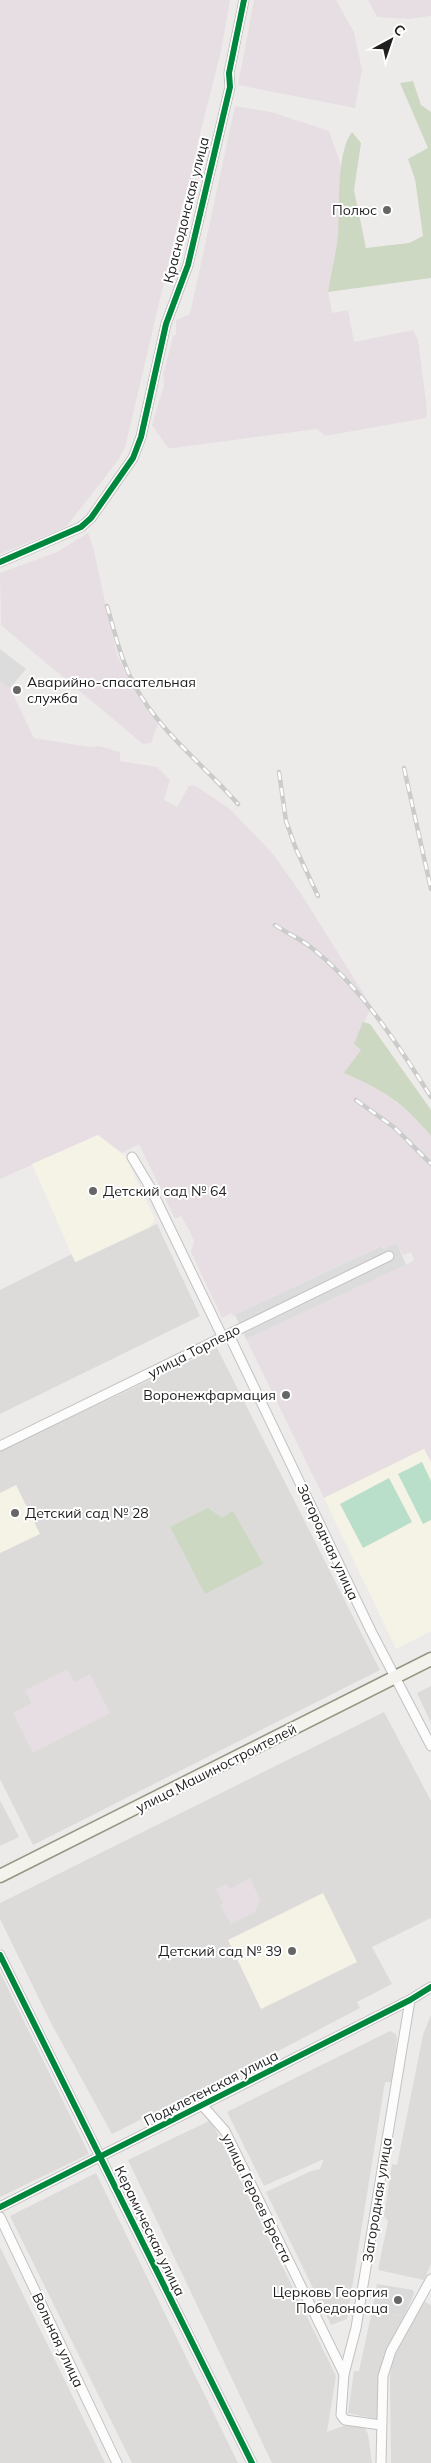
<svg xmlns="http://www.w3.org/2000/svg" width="431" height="2463" font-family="Mulish,sans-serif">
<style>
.residential{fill:#dcdbda}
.industrial{fill:#e6dee3}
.education{fill:#f5f3e6}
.religious{fill:#dbdada}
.forest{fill:#ccd8c1}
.pitch{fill:#b9dfcb}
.parking{fill:#dddcdc}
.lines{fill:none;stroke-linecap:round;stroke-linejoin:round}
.street-casing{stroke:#c3c2c1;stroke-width:11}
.secondary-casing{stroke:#969582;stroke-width:15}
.street{stroke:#fcfcfc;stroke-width:9}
.secondary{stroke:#f3f2ec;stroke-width:12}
.rail-casing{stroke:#cbcbca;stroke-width:4.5}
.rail{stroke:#fff;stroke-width:2.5;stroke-dasharray:8;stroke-linecap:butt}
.cycleway-casing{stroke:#fff;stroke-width:9}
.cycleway{stroke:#00873e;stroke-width:6}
.poi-dot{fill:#676666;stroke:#fff;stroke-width:2}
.labels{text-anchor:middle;stroke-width:4;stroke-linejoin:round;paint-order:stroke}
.street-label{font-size:14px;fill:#1f1f1f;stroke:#fff}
.poi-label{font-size:14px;fill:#1f1f1f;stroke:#fff;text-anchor:end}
</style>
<rect width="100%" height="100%" fill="#edebe9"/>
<g class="residential">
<polygon points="157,1224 200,1316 0,1414 0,1290 72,1254 76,1262"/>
<polygon points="217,1348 380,1670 33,1845 0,1779 0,1451"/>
<polygon points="431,1686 431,1723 417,1693"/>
<polygon points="384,1712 431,1801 431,1918 372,1947 392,1984 357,2002 360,2008 189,2098 179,2100 112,2134 51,2023 0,1919 0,1903"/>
<polygon points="0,1800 19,1837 0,1846"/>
<polygon points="0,1972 89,2154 0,2197"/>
<polygon points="431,2015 431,2264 424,2280 378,2270 388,2221 384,2216 392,2164 397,2165 423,2035"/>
<polygon points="390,2031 396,2034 397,2039 392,2082 385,2082 347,2319 331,2325 266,2192 311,2171 320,2169 324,2159 264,2186 227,2112"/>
<polygon points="211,2120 336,2376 327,2432 352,2423 363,2425 368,2434 372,2463 272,2463 128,2160"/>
<polygon points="96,2173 238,2463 132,2463 10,2216"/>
<polygon points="0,2247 105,2463 0,2463"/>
<polygon points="421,2300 431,2305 431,2463 391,2463 390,2378 392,2363"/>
<polygon points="372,2311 404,2316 391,2343 379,2375 377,2419 348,2413 354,2371 359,2371"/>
</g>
<g class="industrial">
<polygon points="0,0 230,0 221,51 197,146 198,160 188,198 184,197 126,444 119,459 66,527 0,554"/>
<polygon points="254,0 336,0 354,32 362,70 355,108 238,85"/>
<polygon points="368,0 431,0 431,16 409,19 377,17"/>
<polygon points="235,106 271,112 329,131 342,168 338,238 328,292 332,313 348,310 354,342 413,330 418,340 427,409 426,418 325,436 317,429 174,448 168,448 152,425 164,385 163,375 173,336 176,335 176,320 190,314"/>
<polygon points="88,533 93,547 117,655 131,684 158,724 151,743 143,744 1,625 0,573 57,552"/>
<polygon points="0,681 10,688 34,738 90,747 99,746 120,752 120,761 157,767 170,780 164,800 177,807 189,786 194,785 230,809 273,854 300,892 370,1004 370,1010 354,1044 361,1050 375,1086 415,1117 431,1136 431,1462 424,1449 324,1498 246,1339 406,1265 414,1260 411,1252 403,1255 397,1243 382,1249 380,1246 233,1316 232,1313 222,1318 191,1252 194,1241 188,1228 181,1216 175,1219 139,1144 122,1153 98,1135 0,1179"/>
<polygon points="67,1669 74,1682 90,1674 110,1713 33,1753 13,1713 31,1703 25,1690"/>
<polygon points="250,1878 260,1900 255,1912 231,1924 220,1905 223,1903 216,1889 226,1884 230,1889"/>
</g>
<g class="education">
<polygon points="98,1135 125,1156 155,1219 150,1227 75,1262 32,1164"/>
<polygon points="424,1449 431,1462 431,1631 396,1649 324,1498"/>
<polygon points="16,1485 40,1534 0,1553 0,1493"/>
<polygon points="323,1893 357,1962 261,2009 228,1940"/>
</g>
<polygon class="religious" points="377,2284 413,2290 414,2294 404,2316 372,2311"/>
<g class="forest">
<path d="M413 81 421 105 431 112V278L328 292C331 273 336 254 338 235 340 208 336 153 352 132L361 143 354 190 366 248 409 243 423 236 415 179 408 159 428 148 400 83Z"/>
<path d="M363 1022 370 1024 431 1110V1136C404 1103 382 1089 344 1073L361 1050 354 1044Z"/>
<polygon points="208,1508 222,1518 233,1511 263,1564 205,1594 170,1527"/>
</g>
<g class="pitch">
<polygon points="422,1462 431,1481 431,1520 423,1524 398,1474"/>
<polygon points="389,1478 412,1522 363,1548 340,1504"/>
</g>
<g class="parking">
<polygon points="0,649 26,669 10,688 0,681"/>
<polygon points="397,1243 406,1265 246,1339 235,1315 381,1246 383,1249"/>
</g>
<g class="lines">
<g class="street-casing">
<g id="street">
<polyline points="0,562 81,527 91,518 133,458 141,437 166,324 188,265 230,87 229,73 244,0"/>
<polyline points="132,1157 150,1187 223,1338"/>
<polyline points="229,1335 371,1631 431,1746"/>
<polyline points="0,1446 389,1256"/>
<polyline points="0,1955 252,2463"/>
<polyline points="203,2106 225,2131 344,2374"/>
<polyline points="0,2207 410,2000 431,1987"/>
<polyline points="0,2217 117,2463"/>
<polyline points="381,2425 345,2420 341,2415 344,2374 356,2328 410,2000"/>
<polyline points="381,2463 383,2376 391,2351 431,2279"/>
</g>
</g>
<g class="secondary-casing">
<polyline id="secondary" points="0,1876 431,1659"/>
</g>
<use href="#street" class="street"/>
<use href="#secondary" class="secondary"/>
<g class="rail-casing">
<g id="rail">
<path d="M107 606C115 633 121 661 135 686 159 731 205 766 238 804"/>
<polyline points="404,768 431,889"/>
<polyline points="279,772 286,821 296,849 318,896"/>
<path d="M275 925C285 932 298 938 308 945 359 984 397 1043 431 1097"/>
<polyline points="356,1100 395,1128 431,1164"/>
</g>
</g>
<use href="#rail" class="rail"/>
<g class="cycleway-casing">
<g id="cycleway">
<polyline points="0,562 81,527 91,518 133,458 141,437 166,324 188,265 230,87 229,73 244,0"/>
<polyline points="0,1955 252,2463"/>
<polyline points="0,2207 410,2000 431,1987"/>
</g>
</g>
<use href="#cycleway" class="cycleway"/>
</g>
<g class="poi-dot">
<circle cx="387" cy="210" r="5"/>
<circle cx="17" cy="690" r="5"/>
<circle cx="93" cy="1191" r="5"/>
<circle cx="286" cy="1395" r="5"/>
<circle cx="15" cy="1513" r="5"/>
<circle cx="292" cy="1951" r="5"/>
<circle cx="398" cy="2300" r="5"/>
</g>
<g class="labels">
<g class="street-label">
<text transform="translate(186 210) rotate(-76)" y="5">Краснодонская улица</text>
<text transform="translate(194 1351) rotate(-27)" y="5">улица Торпедо</text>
<text transform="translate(328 1542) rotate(65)" y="5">Загородная улица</text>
<text transform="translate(216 1768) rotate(-27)" y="5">улица Машиностроителей</text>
<text transform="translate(211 2088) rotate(-27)" y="5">Подклетенская улица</text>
<text transform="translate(257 2198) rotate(64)" y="5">улица Героев Бреста</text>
<text transform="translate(377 2200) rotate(-81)" y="5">Загородная улица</text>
<text transform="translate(150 2231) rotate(64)" y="5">Керамическая улица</text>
<text transform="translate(58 2340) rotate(65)" y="5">Вольная улица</text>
</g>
<g class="poi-label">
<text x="377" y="215">Полюс</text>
<text x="27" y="687" text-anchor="start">Аварийно-спасательная<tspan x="27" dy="16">служба</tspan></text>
<text x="103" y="1196" text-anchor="start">Детский сад № 64</text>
<text x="276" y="1400">Воронежфармация</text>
<text x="25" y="1518" text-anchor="start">Детский сад № 28</text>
<text x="282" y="1956">Детский сад № 39</text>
<text x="388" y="2297">Церковь Георгия<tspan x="388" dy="16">Победоносца</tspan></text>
</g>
</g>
<g transform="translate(391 40) rotate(40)" stroke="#ffffff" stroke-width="4" paint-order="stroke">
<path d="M0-4L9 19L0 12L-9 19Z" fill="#1f1f1f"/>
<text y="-8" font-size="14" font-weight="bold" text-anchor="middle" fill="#1f1f1f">С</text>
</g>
</svg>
